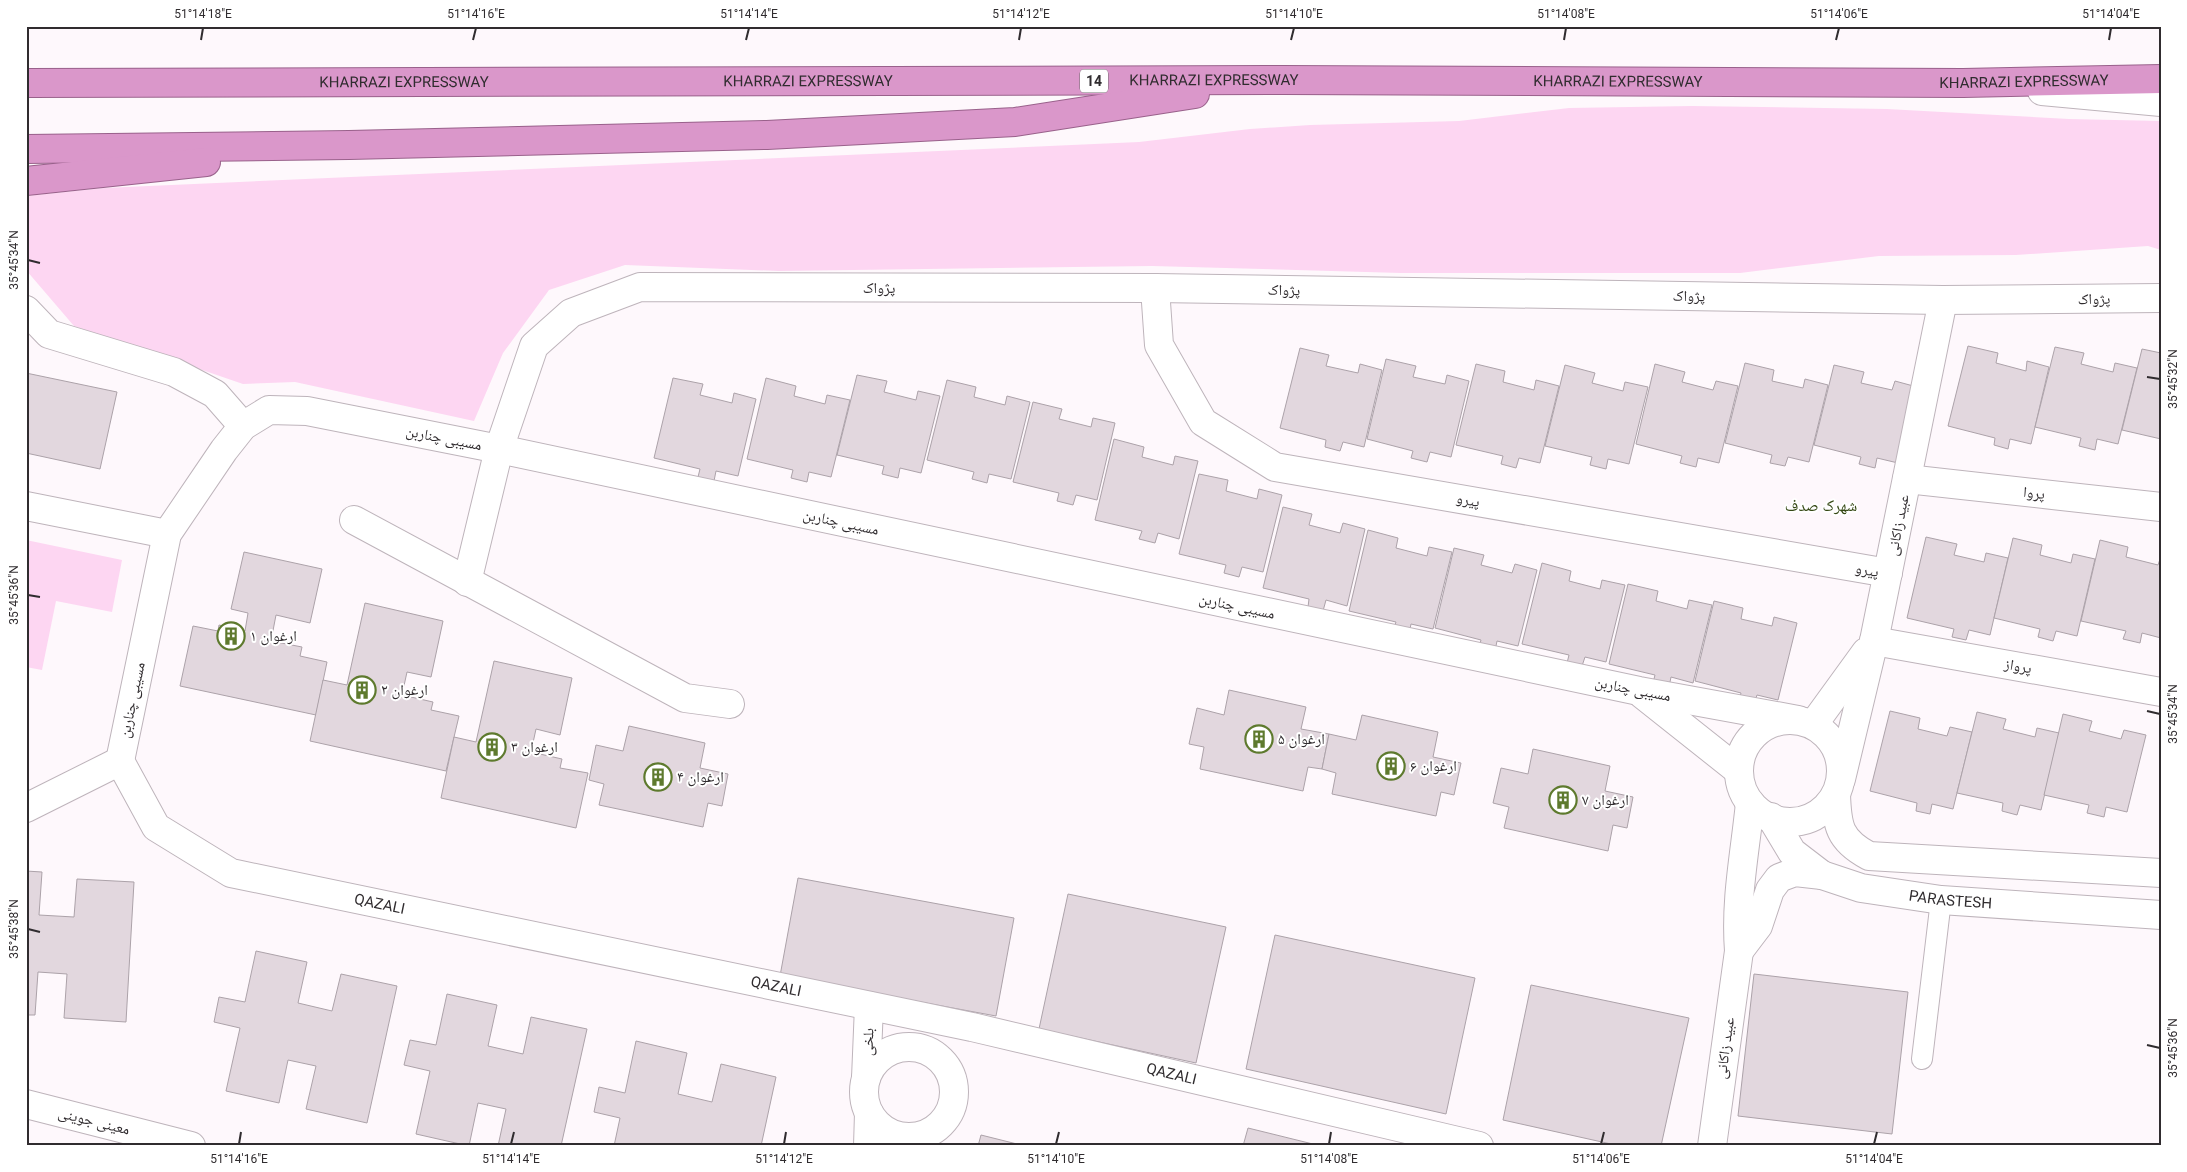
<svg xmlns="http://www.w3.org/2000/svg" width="2187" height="1172" font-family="Roboto,'Noto Naskh Arabic',sans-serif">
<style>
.green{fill:#fdd6f2}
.building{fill:#e2d7de;stroke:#aca2a9}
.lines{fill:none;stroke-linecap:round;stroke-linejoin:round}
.service-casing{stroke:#beb4bb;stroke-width:22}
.minor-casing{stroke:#beb4bb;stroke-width:30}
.tertiary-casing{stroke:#beb4bb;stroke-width:30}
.trunk-casing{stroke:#99618b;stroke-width:30}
.service{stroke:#fff;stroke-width:20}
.minor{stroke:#fff;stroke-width:28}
.tertiary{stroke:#fff;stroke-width:28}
.trunk{stroke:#da97ca;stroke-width:28}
.ticks{fill:none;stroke:#302c2f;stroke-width:2}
.labels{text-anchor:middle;stroke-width:4;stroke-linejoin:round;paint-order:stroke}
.shield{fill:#fff;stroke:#6e6b6d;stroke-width:1}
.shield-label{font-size:14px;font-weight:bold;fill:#302c2f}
.street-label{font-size:15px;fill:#302c2f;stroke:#fff}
.poi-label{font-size:15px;fill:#302c2f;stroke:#fff;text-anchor:start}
.neighbourhood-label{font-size:16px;fill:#344713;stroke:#fff}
.neatline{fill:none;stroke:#302c2f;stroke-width:2}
.ticks-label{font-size:12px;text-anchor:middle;fill:#302c2f}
</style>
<rect width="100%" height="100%" fill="#fef8fc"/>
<g class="green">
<polygon points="1692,106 1887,109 2069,119 2161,121 2161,250 2148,246 2016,255 1879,256 1740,273 1401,273 1152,266 779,271 625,265 549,290 503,353 474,421 295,382 243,384 74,326 26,270 26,196 104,188 1139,142 1250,129 1310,125 1459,121 1569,108"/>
<polygon points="26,540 122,560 112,612 56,601 42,670 26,667"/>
</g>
<g class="building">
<polygon points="1968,346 1998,353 1996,363 2026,371 2027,361 2049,367 2031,444 2010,439 2008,449 1994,445 1995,438 1948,426"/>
<polygon points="2055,347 2084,353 2081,364 2113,372 2115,363 2137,368 2118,444 2097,439 2095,450 2079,446 2081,438 2035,427"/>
<polygon points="1300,348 1329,355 1326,366 1358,373 1360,364 1382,370 1364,447 1343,442 1340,451 1325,447 1326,440 1280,428"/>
<polygon points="2142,349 2161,353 2161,439 2122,430"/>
<polygon points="1386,359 1416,366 1413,377 1445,384 1447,375 1469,381 1451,457 1430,452 1427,462 1411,458 1413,451 1367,439"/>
<polygon points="1745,363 1774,370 1772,381 1803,388 1805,379 1828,385 1809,462 1788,457 1785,466 1770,463 1772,455 1725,443"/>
<polygon points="1476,364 1505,371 1503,382 1534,390 1536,380 1559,386 1540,463 1519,458 1516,468 1501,464 1503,456 1456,445"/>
<polygon points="1655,364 1685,372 1682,382 1713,390 1716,381 1738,386 1719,463 1698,458 1696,467 1680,463 1682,456 1636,444"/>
<polygon points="1565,365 1595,373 1592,383 1623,391 1625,382 1648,387 1629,464 1608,459 1606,469 1590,465 1592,457 1545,446"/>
<polygon points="1834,365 1864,372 1861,383 1892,390 1895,381 1917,387 1898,463 1877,458 1875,468 1859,464 1861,457 1814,445"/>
<polygon points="26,373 117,392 100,469 26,453"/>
<polygon points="857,375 887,381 884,392 916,400 918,391 940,396 921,473 900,468 898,478 882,474 884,466 837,455"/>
<polygon points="673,378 703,384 700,395 732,403 734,393 756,399 738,476 716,471 714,481 698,477 700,469 654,458"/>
<polygon points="766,378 796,386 794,396 825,404 827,395 850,400 831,477 809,472 807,482 791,478 793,470 747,459"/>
<polygon points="947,380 976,387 974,397 1005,405 1007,396 1030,402 1011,479 989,474 987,483 972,479 974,472 927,460"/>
<polygon points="1033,402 1062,409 1059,419 1091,427 1093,418 1115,423 1097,500 1076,495 1073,505 1057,501 1059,493 1013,482"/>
<polygon points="1114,439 1144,447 1142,457 1173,465 1175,456 1198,461 1179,539 1158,533 1155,543 1139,539 1142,531 1095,520"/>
<polygon points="1199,474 1228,480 1226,491 1257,499 1259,489 1282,495 1263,572 1242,567 1239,577 1224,573 1226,565 1179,554"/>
<polygon points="1283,507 1312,514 1309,525 1340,533 1343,523 1365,529 1347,606 1326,600 1323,611 1308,607 1309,599 1263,588"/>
<polygon points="1368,530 1398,538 1396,548 1427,556 1429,547 1452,552 1433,629 1411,624 1409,634 1393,630 1396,622 1349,611"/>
<polygon points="1926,537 1957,544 1954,555 1984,562 1986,553 2008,558 1990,635 1969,630 1966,640 1952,637 1954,629 1907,618"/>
<polygon points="2013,538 2042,545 2040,555 2071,563 2073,554 2095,559 2077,636 2056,631 2053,641 2038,637 2040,629 1994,618"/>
<polygon points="2100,540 2128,547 2126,557 2158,565 2161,556 2161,638 2142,633 2140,643 2123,639 2126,631 2081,621"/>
<polygon points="1454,548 1484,555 1481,565 1512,573 1515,564 1537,570 1518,646 1497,641 1495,651 1479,647 1481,640 1435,628"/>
<polygon points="244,552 322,569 310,623 276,615 271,641 302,647 300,656 327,662 316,715 180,686 193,626 218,631 219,625 245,631 248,613 231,609"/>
<polygon points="1542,563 1571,571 1569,581 1600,589 1602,580 1625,585 1606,662 1585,657 1582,666 1567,663 1569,655 1522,644"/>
<polygon points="1628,584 1658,591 1656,601 1687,609 1689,600 1712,605 1693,683 1671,677 1669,687 1653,683 1655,675 1609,664"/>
<polygon points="1714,601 1743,608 1741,619 1772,626 1774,617 1797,623 1778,700 1757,695 1754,704 1739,700 1741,693 1695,681"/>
<polygon points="365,603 443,621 431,677 407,672 402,695 433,702 431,710 459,716 446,771 310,741 323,680 347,685"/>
<polygon points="494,661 572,678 560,735 536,729 531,752 562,759 560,768 588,773 576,828 441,798 454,737 476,742"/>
<polygon points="1229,690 1306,707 1301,729 1329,734 1322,769 1308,767 1303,791 1200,769 1204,747 1189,744 1197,708 1224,715"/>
<polygon points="1890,711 1920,718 1918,729 1947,736 1950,727 1972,732 1953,809 1932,804 1930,814 1916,811 1917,803 1870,791"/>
<polygon points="1977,712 2006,719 2003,729 2035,737 2037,728 2059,733 2041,810 2020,805 2017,815 2002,811 2003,803 1957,793"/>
<polygon points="2063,714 2092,721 2089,731 2121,739 2124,730 2146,735 2127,812 2106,807 2104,817 2087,813 2089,805 2044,795"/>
<polygon points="1362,715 1438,732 1433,757 1461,763 1454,795 1441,792 1436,816 1332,794 1336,773 1322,769 1329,734 1356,740"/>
<polygon points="629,726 705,743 700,768 728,774 722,806 708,803 703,827 599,805 604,784 589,780 596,745 623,751"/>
<polygon points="1533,749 1610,766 1605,791 1633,797 1627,828 1613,825 1608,851 1504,828 1509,807 1493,803 1501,768 1528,774"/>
<polygon points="26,871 42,872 39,915 74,917 77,879 134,882 126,1022 64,1018 67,974 38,972 35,1015 26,1015"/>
<polygon points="798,878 1014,918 996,1016 780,976"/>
<polygon points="1068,894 1226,927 1196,1063 1039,1029"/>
<polygon points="1275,935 1475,978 1446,1114 1246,1069"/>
<polygon points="256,951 307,962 298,1003 332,1011 341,974 397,986 367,1123 306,1109 316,1066 288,1060 279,1103 226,1091 240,1028 214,1022 219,997 245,1002"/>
<polygon points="1754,974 1908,992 1892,1134 1738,1116"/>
<polygon points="1531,985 1689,1018 1661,1146 1620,1146 1503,1120"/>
<polygon points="447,994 497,1005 488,1046 523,1054 531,1017 587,1029 561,1146 498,1146 506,1109 478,1103 469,1146 416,1134 430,1071 404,1065 410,1040 436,1045"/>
<polygon points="636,1041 687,1053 678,1094 712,1102 721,1064 776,1077 761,1146 614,1146 620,1118 594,1112 599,1087 625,1093"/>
<polygon points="1248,1128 1321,1146 1243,1146"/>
<polygon points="981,1135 1025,1146 978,1146"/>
</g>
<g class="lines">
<g class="service-casing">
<polyline id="service" points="1922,1059 1941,900"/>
</g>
<g class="minor-casing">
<g id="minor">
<polyline points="1155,288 1159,345 1203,422 1275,467 1888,573"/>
<polyline points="26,310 49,334 174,372 215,394 243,426"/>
<polyline points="1907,479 2161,507"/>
<polyline points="26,506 167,534"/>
<polyline points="354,520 685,698 730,704"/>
<polyline points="467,582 499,449 534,346 571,313 640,287 1155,288 1943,300 2161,298"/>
<polyline points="1874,641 2161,692"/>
<polyline points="1642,694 1739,771"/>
<circle cx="1790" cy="771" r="51"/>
<polyline points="1813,725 1866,652"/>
<polyline points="120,761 167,534 224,450 243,426 269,410 307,411 499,449 1639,691 1798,720"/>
<path id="s1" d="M120 761 156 827 231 873 972 1027 1479 1146"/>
<polyline points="1841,779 1874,641 1943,300"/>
<path d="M1836 794C1837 826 1839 840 1869 856L2161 873"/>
<polyline points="26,808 120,761"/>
<path id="s2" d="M1771 817 1792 852 1822 875 1861 888 1941 900 2161 915"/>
<polyline points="1739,951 1758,926 1770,890 1779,878 1795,872 1822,875"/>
<circle cx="909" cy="1092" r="45"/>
<polyline points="866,1078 869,1006"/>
<polyline points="26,1104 191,1146"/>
<polyline points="868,1146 869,1113"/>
<path d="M1712 1146 1739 951C1735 900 1745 853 1750 803"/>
</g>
</g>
<g class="tertiary-casing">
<polyline id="tertiary" points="2042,91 2161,102"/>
</g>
<g class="trunk-casing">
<g id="trunk">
<path id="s3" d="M26 83 1284 80 1963 83 2161 79"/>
<polyline points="26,149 349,145 767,135 1015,122 1195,94"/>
<polyline points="26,181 206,162"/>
</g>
</g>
<use href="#service" class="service"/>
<use href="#minor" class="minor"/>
<use href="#tertiary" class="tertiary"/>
<use href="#trunk" class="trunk"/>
</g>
<path class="ticks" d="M201 40 203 28M473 40 476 28M746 40 749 28M1019 40 1021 28M1291 40 1294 28M1564 40 1566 28M1836 40 1839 28M2109 40 2111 28M28 260 40 263M2147 377 2160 379M28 595 40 597M2147 711 2160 714M28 929 40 932M2147 1045 2160 1048M239 1144 241 1132M511 1144 514 1132M784 1144 786 1132M1056 1144 1059 1132M1329 1144 1331 1132M1601 1144 1604 1132M1874 1144 1877 1132"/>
<defs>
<g id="building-ring" transform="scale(1.4375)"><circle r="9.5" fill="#fff" stroke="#5e7a2e" stroke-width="1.5"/><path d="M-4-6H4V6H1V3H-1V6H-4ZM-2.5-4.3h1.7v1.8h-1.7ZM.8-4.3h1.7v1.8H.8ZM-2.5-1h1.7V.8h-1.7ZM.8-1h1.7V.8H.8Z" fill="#5e7a2e"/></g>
</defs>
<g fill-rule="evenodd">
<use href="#building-ring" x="231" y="636"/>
<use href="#building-ring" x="362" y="690"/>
<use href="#building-ring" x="1259" y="739"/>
<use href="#building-ring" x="492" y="747"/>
<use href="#building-ring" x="1391" y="766"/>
<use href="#building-ring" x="658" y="777"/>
<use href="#building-ring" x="1563" y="800"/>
</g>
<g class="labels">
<rect class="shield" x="1080" y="69.5" width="28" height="23" rx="4"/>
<g class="shield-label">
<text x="1094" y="86">14</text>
</g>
<g class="street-label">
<text dy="5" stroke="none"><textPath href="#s3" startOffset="782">KHARRAZI EXPRESSWAY</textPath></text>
<text dy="5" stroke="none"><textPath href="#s3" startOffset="1188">KHARRAZI EXPRESSWAY</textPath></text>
<text dy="5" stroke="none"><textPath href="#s3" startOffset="1998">KHARRAZI EXPRESSWAY</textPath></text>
<text dy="5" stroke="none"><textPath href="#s3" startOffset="378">KHARRAZI EXPRESSWAY</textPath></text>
<text dy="5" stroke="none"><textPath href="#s3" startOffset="1592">KHARRAZI EXPRESSWAY</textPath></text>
<text x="879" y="293">پژواک</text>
<text transform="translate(1284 290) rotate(1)" y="5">پژواک</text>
<text transform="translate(1689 296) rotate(1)" y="5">پژواک</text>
<text transform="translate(2094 299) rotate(-1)" y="5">پژواک</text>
<text transform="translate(444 438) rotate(11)" y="5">مسیبی چناربن</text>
<text transform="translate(2034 493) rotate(6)" y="5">پروا</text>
<text transform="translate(1468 500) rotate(10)" y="5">پیرو</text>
<text transform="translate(841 522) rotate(12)" y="5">مسیبی چناربن</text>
<text transform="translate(1898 525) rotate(-79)" y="5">عبید زاکانی</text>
<text transform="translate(1867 570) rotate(10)" y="5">پیرو</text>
<text transform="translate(1237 606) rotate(12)" y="5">مسیبی چناربن</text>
<text transform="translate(2018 666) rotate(10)" y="5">پرواز</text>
<text transform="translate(1633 689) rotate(11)" y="5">مسیبی چناربن</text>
<text transform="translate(132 700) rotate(-78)" y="5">مسیبی چناربن</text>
<text dy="5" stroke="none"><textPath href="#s2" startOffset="210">PARASTESH</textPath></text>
<text dy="5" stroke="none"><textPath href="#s1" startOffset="315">QAZALI</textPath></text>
<text dy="5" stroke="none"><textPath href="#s1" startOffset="720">QAZALI</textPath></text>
<text transform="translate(868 1042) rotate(-88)" y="5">بلخی</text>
<text transform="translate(1725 1048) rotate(-82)" y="5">عبید زاکانی</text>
<text dy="5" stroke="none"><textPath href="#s1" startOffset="1125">QAZALI</textPath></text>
<text transform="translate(94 1121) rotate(14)" y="5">معینی جوینی</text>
</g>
<g class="poi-label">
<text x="250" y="641">ارغوان ۱</text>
<text x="381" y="695">ارغوان ۲</text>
<text x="1278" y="744">ارغوان ۵</text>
<text x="511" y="752">ارغوان ۳</text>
<text x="1410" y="771">ارغوان ۶</text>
<text x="677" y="782">ارغوان ۴</text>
<text x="1582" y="805">ارغوان ۷</text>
</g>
<g class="neighbourhood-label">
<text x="1821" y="511">شهرک صدف</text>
</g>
</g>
<rect width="2187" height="1172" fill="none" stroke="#ffffff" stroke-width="55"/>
<rect x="28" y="28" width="2132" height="1116" class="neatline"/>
<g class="ticks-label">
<text x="203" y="18">51°14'18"E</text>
<text x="476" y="18">51°14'16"E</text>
<text x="749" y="18">51°14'14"E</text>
<text x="1021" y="18">51°14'12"E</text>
<text x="1294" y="18">51°14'10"E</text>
<text x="1566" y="18">51°14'08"E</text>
<text x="1839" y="18">51°14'06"E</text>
<text x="2111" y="18">51°14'04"E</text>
<text transform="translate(14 260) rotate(-90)" y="4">35°45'34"N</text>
<text transform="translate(2173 379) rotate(-90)" y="4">35°45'32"N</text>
<text transform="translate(14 595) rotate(-90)" y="4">35°45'36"N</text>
<text transform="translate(2173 714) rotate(-90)" y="4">35°45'34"N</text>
<text transform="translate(14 929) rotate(-90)" y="4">35°45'38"N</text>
<text transform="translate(2173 1048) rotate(-90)" y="4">35°45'36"N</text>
<text x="239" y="1163">51°14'16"E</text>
<text x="511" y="1163">51°14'14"E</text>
<text x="784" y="1163">51°14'12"E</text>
<text x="1056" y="1163">51°14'10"E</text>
<text x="1329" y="1163">51°14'08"E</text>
<text x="1601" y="1163">51°14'06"E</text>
<text x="1874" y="1163">51°14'04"E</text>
</g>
</svg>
